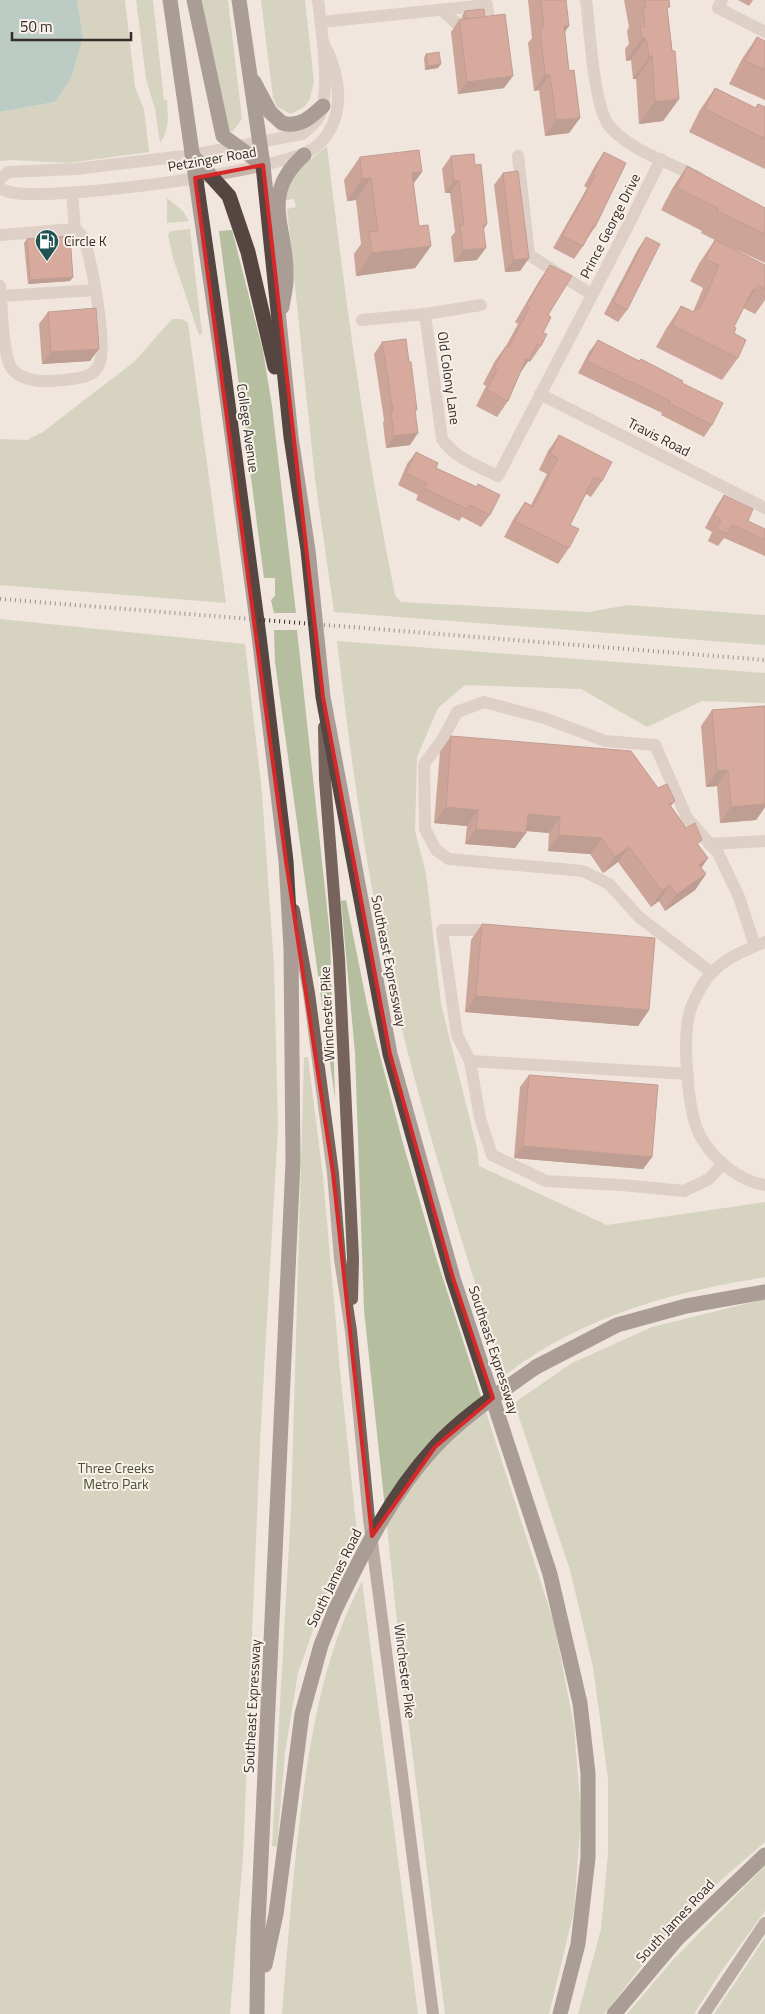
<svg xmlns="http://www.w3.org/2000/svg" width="765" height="2014" font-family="'Titillium Web',sans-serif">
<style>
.green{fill:#b5be9f}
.water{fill:#7faaa9}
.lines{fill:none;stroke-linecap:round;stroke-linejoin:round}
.minor{stroke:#c7b5aa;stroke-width:12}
.major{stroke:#76635c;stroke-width:12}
.highway{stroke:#554641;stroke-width:15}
.rail{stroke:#352c29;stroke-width:4;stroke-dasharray:1 4;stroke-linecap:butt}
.highway-bridge{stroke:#554641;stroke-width:15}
.wall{fill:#a05546}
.shaded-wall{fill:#824539}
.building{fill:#ba6351;stroke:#824539}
.marked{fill:none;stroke:#d62828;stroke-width:4;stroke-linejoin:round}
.labels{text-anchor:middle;stroke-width:4;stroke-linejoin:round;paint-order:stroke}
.street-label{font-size:14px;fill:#352c29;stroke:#f8f0e9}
.poi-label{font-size:14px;fill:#352c29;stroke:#f8f0e9;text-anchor:start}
.park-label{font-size:14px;fill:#47512f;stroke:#f8f0e9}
</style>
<rect width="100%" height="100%" fill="#f0e6dd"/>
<g class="green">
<polygon points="77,0 125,0 135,87 144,109 149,152 68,163 12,160 0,161 0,112 55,102 83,37"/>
<path d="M136 0H153L164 100H167C168 116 170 129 160 143L155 109 146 79Z"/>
<polygon points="202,0 228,0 242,119 232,132 228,130"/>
<polygon points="261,0 305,0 314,81 310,99 304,107 291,114 277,107 273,97"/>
<path d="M327 146C345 297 365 447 395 595L401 602 589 612 628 605 765 615V645L334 612 315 479 287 209 296 207 294 199 285 200C286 174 309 162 327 146Z"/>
<polygon points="167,198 183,211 189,221 167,223"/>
<polygon points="190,229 202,334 199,335 173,258 168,235 171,231"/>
<polygon points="232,230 263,351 272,406 296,613 274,613 271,600 275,596 275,578 264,578 219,231"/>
<polygon points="172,319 182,319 188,323 226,603 0,585 0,439 27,440 43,432 135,361"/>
<polygon points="0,619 245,644 262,793 274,965 278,1127 260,1442 243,1857 230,2014 0,2014"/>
<polygon points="274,630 297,630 330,936 335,1099 275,662"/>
<path d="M337 641 765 673V703L702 701 647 727 581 689 465 685 438 708 417 757 415 831 426 873 441 1004 477 1148 479 1166 607 1225 765 1202V1277C672 1292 579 1317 504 1376 465 1250 424 1125 394 997 367 880 351 761 337 641Z"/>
<polygon points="346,900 369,1014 404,1147 436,1257 554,1623 574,1726 581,1816 574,1911 549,2014 445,2014 403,1679 364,1310 355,1053 341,901"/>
<polygon points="304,1057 308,1057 323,1176 340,1370 357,1533 323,1602 298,1673 285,1753 277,1847 272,1846 291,1510"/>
<polygon points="765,1299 765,1842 720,1881 670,1930 604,2014 578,2014 601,1929 608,1854 608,1779 593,1667 570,1570 514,1403 572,1363 652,1327"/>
<path d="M362 1581 418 2014H282C288 1941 293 1868 303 1795 313 1721 327 1648 362 1581Z"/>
<polygon points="765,1866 765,1911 720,1973 694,2014 627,2014 672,1961"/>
<polygon points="765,1938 765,2014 714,2014"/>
</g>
<polygon class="water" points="0,0 77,0 83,37 71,78 55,102 0,112"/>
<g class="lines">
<g class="minor">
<path d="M586 0C590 28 593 109 611 128 630 150 672 164 698 177"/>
<polyline points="722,0 718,8 765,32"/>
<polyline points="442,10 456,23 463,23"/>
<polyline points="321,22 487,5 489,19 482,21"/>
<polyline points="518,156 529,255 591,294"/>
<path d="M0 179 8 172 76 169 192 155 302 134C309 129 316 123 320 115 331 91 321 27 318 0"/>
<path d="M0 189C5 190 10 193 15 193 59 200 286 172 317 146 347 119 341 76 324 44"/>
<polyline points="0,235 75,229"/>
<path d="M0 286C2 304 2 356 12 369 24 383 47 382 63 380 77 378 92 379 99 365 108 349 91 254 83 237 81 234 77 231 75 229L72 193"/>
<polyline points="1,296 95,290"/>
<polyline points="425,314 481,305"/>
<path d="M362 320 425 314 442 439C455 458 477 466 498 476L628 226 661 159"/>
<polyline points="540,394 765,508"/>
<polyline points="709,844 765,841"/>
<path d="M765 942C741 952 721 959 705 981 700 989 693 1002 690 1011 682 1038 687 1116 702 1139 715 1161 740 1181 765 1185"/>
<polyline points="712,973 639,917 609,884 583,871 449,859 436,850 425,829 424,764 442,740 457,712 484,702 544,718 605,741 655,745 687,818 718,853 739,897 755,946"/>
<polyline points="470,1061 457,1035 442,930 495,930"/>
<polyline points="688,1074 470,1061 480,1118 492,1155 546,1181 622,1185 684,1191 709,1179 723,1164"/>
</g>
<g class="major">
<polyline points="324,727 325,780 339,959 353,1258 352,1299"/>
<polyline points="294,910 309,993 333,1173 340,1259 351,1331 369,1519 433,2014"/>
<polyline points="704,2014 765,1923"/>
</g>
<g class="highway">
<polyline points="170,0 223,367 259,636 286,861 291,948 293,1162 258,1925 257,2014"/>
<polyline points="194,0 223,136 263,165"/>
<polyline points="239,0 263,165 291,437 308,550 323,697 390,1054 453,1278 550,1574 580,1703 588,1773 588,1858 578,1944 560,2014"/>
<path d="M254 82 270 112 282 123C300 128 311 117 323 106"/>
<polyline points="192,155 229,196 248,252 275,367"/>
<path d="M282 307C283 299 286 289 286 280 289 229 257 197 304 155"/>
<polyline points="536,1367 617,1325 686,1306 765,1292"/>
<polyline points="265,1965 276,1914 302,1714 321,1645 335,1610"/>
<polyline points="614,2014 678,1938 765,1855"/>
</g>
<polyline class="rail" points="0,599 765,660"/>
<path class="highway-bridge" d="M335 1610C363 1552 391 1495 434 1448 463 1416 501 1392 536 1367"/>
</g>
<g class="wall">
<polygon points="528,0 566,0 565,32 569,71 580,118 569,133 545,136 539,90 534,91 528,43 532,38"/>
<polygon points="624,0 669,0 667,10 679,99 663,121 639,124 636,79 633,79 631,60 626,61 625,49 629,44 627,31 629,27"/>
<polygon points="738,0 753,0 749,6"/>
<polygon points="465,11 485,17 504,88 458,94 451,32 459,20 463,20 462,16"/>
<polygon points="757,37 765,70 765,100 729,84 742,59"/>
<polygon points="426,54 438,68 425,70 424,58"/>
<polygon points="715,88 755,108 758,104 765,107 765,169 689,132 700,110"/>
<polygon points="604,152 595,227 587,239 583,246 574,259 553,248 587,188 584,186 596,164"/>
<polygon points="451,156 475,165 487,224 484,229 477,260 454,262 451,237 455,232 450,193 445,193 442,169"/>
<polygon points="360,157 422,172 413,183 419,226 431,246 415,268 356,276 354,254 361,244 356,200 347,201 344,180"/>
<polygon points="687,166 765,208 765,263 728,246 765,265 765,300 755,314 743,308 734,327 734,333 738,358 722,380 656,347 666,329 681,306 693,312 703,288 690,281 700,262 715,240 701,233 702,231 661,210 672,189"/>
<polygon points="503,173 529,258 520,271 505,272 494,185"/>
<polygon points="646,237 627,310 618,322 604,314 638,249"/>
<polygon points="27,239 73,277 70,281 28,284 24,243"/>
<polygon points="550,265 548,315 543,333 541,346 530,362 528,361 520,373 508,401 497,417 476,406 486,386 483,384 495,361 506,346 518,324 515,322 539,281"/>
<polygon points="48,312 90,361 42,364 39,324"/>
<polygon points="598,340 682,383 712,425 704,437 661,415 662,413 578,373 589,352"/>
<polygon points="382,342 415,413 410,445 386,448 383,423 384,420 374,354"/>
<polygon points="559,435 602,481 591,497 586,494 570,525 569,548 558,564 504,537 514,518 525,502 531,505 547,474 539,470 548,451"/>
<polygon points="416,452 436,468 476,487 478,484 490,515 481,527 462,517 459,521 416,500 418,495 398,485 407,464"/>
<polygon points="724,495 748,521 765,529 765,556 724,538 718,546 708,541 712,532 705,528 716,507"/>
<polygon points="765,706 765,807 756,820 720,823 717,786 706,787 701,726 712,710"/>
<polygon points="451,736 658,788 675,801 671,806 708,858 701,868 706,874 695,890 665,911 659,901 651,907 618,862 603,873 590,854 548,851 549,833 526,831 515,848 465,844 467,826 434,823 440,752"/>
<polygon points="482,924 649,1010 638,1026 465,1012 471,940"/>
<polygon points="529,1075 652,1157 643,1169 514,1158 520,1087"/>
</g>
<g class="shaded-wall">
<polygon points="564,26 569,26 558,42"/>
<polygon points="642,38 646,38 631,60 626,61"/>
<polygon points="652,56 636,79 633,79 649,57"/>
<polygon points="441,64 438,68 425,70 428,66"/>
<polygon points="545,75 550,75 539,90 534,91"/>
<polygon points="513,76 504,88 458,94 467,82"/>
<polygon points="679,99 663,121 639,124 655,102"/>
<polygon points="580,118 569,133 545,136 556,120"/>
<polygon points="422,172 406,194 412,173"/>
<polygon points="371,178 356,200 347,201 362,179"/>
<polygon points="454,181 459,181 450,193 445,193"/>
<polygon points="431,246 415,268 356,276 372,253"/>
<polygon points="486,248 477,260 454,262 463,250"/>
<polygon points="529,258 520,271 505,272 513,260"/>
<polygon points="73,277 70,281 28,284 30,280"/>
<polygon points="753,289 755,290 740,313"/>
<polygon points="99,349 90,361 42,364 51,352"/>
<polygon points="526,359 529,360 518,376"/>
<polygon points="418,433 410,445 386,448 394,436"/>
<polygon points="728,770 717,786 706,787 717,771"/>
<polygon points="765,804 765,807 756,820 720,823 731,807"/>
<polygon points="446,807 478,810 467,826 434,823"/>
<polygon points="528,814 560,817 549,833 517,830"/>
<polygon points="476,829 526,833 515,848 465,844"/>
<polygon points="559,835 602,838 590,854 548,851"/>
<polygon points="629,847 618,862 603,873 615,857"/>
<polygon points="708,858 697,874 699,865"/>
<polygon points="706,874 695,890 665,911 676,895"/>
<polygon points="670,885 659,901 651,907 662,891"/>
<polygon points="476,996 649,1010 638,1026 465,1012"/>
<polygon points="523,1146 652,1157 643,1169 514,1158"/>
</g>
<g class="building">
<polygon points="541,0 566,0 569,26 564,26 569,71 574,70 580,118 556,120 550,75 545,75 540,28 544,27"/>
<polygon points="644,0 669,0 670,7 667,7 672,51 675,51 679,99 655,102 652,56 649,57 646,38 642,38 640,27 645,26 643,8 646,8"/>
<polygon points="484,9 485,17 466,19 465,11"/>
<polygon points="505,14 513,76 467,82 459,20"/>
<polygon points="757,37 765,41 765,70 745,61"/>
<polygon points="439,52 441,64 428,66 426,54"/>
<polygon points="715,88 756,108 758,104 765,107 765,139 705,109"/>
<polygon points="419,150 422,172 412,173 419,226 428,225 431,246 372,253 369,232 378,231 371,178 362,179 360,157"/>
<polygon points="604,152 626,163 595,227 593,226 583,246 562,236 595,176 593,174"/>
<polygon points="474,154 475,165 481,164 487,224 483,225 486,248 463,250 460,225 464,224 459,181 454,181 451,156"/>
<polygon points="687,166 765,208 765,234 717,211 718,208 677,188"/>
<polygon points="518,171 529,258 513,260 503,173"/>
<polygon points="70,236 73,277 30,280 27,239"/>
<polygon points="646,237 660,244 627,310 613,302"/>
<polygon points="715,240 765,265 765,289 758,285 755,290 753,289 734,327 736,328 734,333 746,340 738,358 672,325 681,306 694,312 696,308 699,309 709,289 719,265 705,259"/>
<polygon points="550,265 572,276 548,315 551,317 543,333 547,334 541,346 537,344 529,360 526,359 508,401 487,390 497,370 494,368 506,346 509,347 529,308 526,306"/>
<polygon points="96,308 99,349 51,352 48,312"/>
<polygon points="406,339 409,362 411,362 417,410 415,410 418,433 394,436 391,411 393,411 382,342"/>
<polygon points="598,340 639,361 641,359 683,381 682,383 723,403 712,425 669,403 670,401 587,361"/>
<polygon points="559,435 612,462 602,481 594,477 570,525 579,529 569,548 515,521 525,502 533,507 558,458 550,454"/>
<polygon points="416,452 438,463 436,468 477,487 478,484 500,495 490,515 469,505 467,509 424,488 427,483 406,473"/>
<polygon points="724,495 753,509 748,521 765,529 765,540 732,525 727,534 716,529 721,520 714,516"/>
<polygon points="765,706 765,804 731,807 728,770 717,771 712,710"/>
<polygon points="451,736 631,751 658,788 667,784 675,801 669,804 686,828 695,823 702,840 697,844 708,858 699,865 706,874 676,895 670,885 662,891 629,847 615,857 602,838 559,835 560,817 528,814 526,833 476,829 478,810 446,807"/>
<polygon points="482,924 655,938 649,1010 476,996"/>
<polygon points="529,1075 658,1085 652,1157 523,1146"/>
</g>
<path d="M0 0H765V2014H0ZM263 165 323 697 339 783 390 1054 453 1278 493 1398 435 1447 372 1536 333 1173 286 861 195 178Z" fill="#f0e6dd" fill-opacity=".55" fill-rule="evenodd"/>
<path class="marked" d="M263 165 323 697 339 783 390 1054 453 1278 493 1398 435 1447 372 1536 333 1173 286 861 195 178Z"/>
<defs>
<g id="fuel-pin" transform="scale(1.25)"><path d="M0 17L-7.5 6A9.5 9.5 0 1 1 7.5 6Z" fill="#225353" stroke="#f8f0e9"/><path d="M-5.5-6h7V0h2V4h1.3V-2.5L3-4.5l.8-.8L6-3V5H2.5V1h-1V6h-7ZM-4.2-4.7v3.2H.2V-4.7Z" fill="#fff"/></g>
</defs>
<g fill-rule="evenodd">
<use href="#fuel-pin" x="47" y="241"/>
</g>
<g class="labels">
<g class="street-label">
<text transform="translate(212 159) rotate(-10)" y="5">Petzinger Road</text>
<text transform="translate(610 226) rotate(-63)" y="5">Prince George Drive</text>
<text transform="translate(449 378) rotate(82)" y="5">Old Colony Lane</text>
<text transform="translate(248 428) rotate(82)" y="5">College Avenue</text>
<text transform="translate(659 437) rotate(27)" y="5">Travis Road</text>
<text transform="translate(389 961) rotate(79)" y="5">Southeast Expressway</text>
<text transform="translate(327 1014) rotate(-93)" y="5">Winchester Pike</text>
<text transform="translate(494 1350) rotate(72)" y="5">Southeast Expressway</text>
<text transform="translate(334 1578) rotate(-64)" y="5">South James Road</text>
<text transform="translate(405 1671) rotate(83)" y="5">Winchester Pike</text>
<text transform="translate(252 1706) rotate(-87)" y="5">Southeast Expressway</text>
<text transform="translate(675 1921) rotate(-47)" y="5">South James Road</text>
</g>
<g class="poi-label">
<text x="64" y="246">Circle K</text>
</g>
<g class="park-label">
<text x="116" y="1473">Three Creeks<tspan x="116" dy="16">Metro Park</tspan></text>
</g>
</g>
<path d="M12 32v8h119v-8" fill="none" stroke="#352c29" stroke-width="2.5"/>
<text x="20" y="32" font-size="15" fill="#352c29" stroke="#f8f0e9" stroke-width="4" paint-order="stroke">50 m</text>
</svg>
